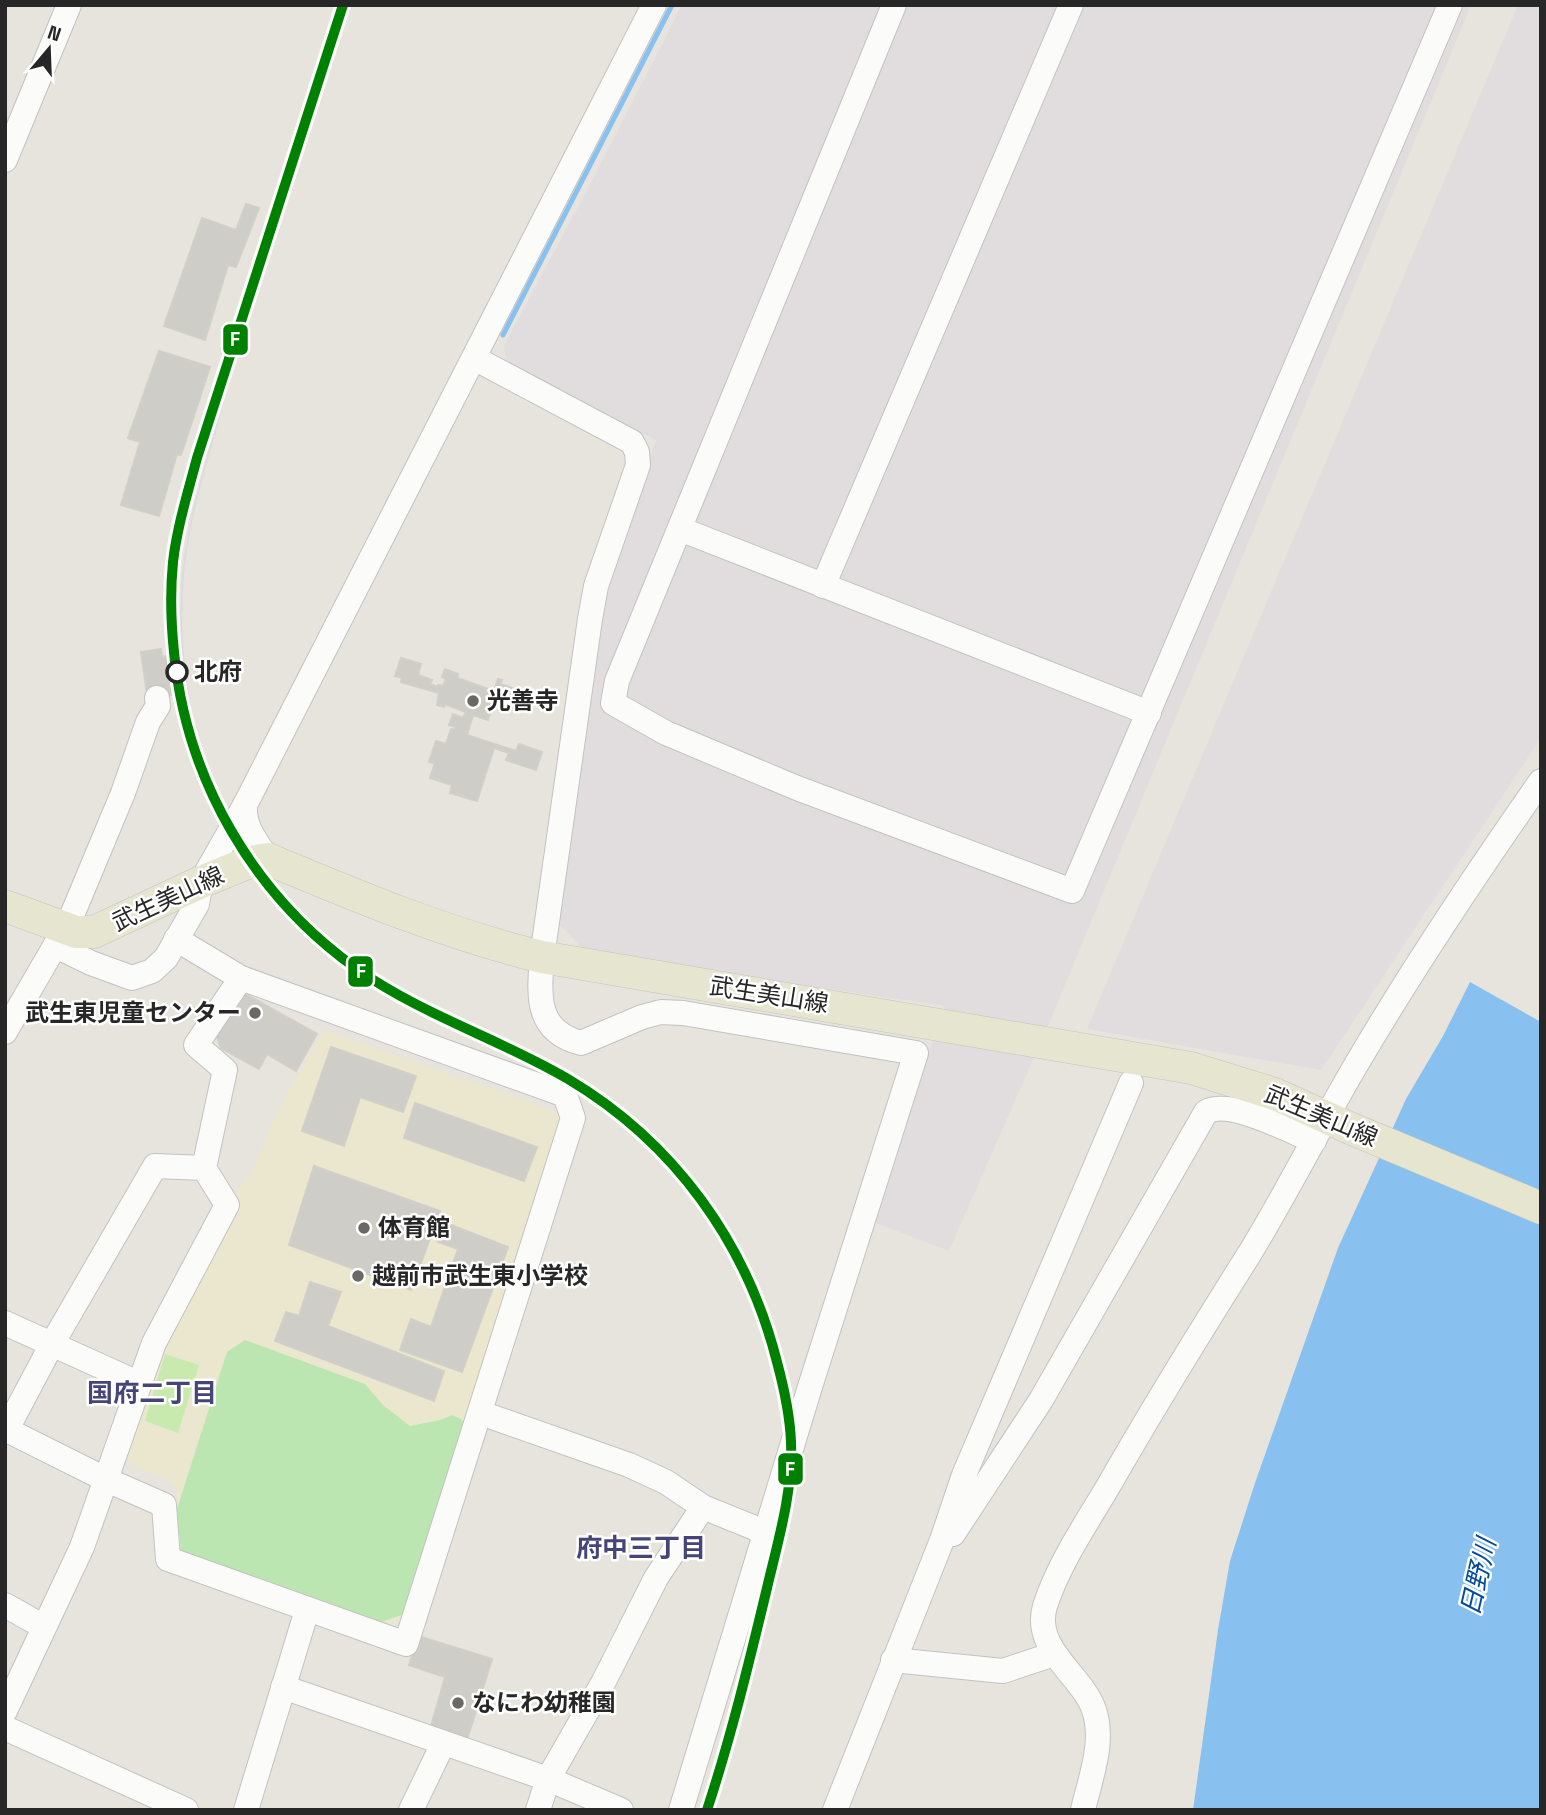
<svg xmlns="http://www.w3.org/2000/svg" width="1546" height="1815" font-family="'Space Grotesk','Noto Sans JP',sans-serif">
<style>
.industrial{fill:#e1dddf}
.education{fill:#ebe7cf}
.green{fill:#bce6b1}
.pitch{fill:#c8eaae}
.water{fill:#88c0ef}
.lines{fill:none;stroke-linecap:round;stroke-linejoin:round}
.stream{stroke:#88c0ef;stroke-width:5}
.building{fill:#cfcdc7;stroke:#d1cfc8;stroke-width:2}
.minor-casing{stroke:#c3c2c2;stroke-width:26}
.major-casing{stroke:#c3c2bf;stroke-width:33}
.minor{stroke:#fbfbfa;stroke-width:24}
.major{stroke:#e6e6d0;stroke-width:32}
.tram{stroke:#dcdcde;stroke-width:2}
.rail-1-casing{stroke:#fff;stroke-width:16}
.rail-1{stroke:#008000;stroke-width:10}
.stop-dot{fill:#fff;stroke:#272727;stroke-width:3.5}
.poi-dot{fill:#6a6966;stroke:#fff;stroke-width:2.5}
.labels{text-anchor:middle;stroke-width:5;stroke-linejoin:round;paint-order:stroke}
.stop-label{font-size:24px;font-weight:bold;fill:#272727;stroke:#fff;text-anchor:start}
.poi-label{font-size:24px;font-weight:bold;fill:#272727;stroke:#fff;text-anchor:start}
.street-label{font-size:24px;fill:#272727;stroke:#fff}
.neighbourhood-label{font-size:26px;font-weight:bold;fill:#46457a;stroke:#fff}
.water-label{font-size:26px;font-style:italic;fill:#034a9e;stroke:#fff}
.line-badge{stroke:#fff;stroke-width:2.5}
.badge-label{font-size:19px;text-anchor:middle;font-weight:bold;fill:#fff}
</style>
<rect width="100%" height="100%" fill="#e6e4dc"/>
<g class="industrial">
<polygon points="682,5 1471,5 1050,1021 949,1251 871,1221 945,1006 587,953 556,921 603,591 656,440 513,370 506,360 504,345 584,196"/>
<polygon points="1518,5 1541,5 1541,738 1321,1070 1087,1029"/>
</g>
<polygon class="education" points="324,1030 567,1116 402,1620 377,1628 178,1554 175,1508 178,1490 162,1477 130,1464 126,1455 163,1339 230,1202 253,1168 278,1111"/>
<polygon class="green" points="245,1340 365,1384 383,1405 410,1426 440,1420 452,1415 461,1419 465,1426 402,1615 375,1624 181,1552 177,1509 227,1352"/>
<polygon class="pitch" points="165,1354 199,1365 178,1433 145,1421"/>
<polygon class="water" points="1470,982 1541,1022 1541,1810 1193,1810 1218,1630 1230,1561 1255,1483 1338,1248 1406,1099 1443,1036"/>
<g class="lines">
<polyline class="stream" points="503,335 672,5"/>
</g>
<g class="building">
<polygon points="246,204 259,208 236,267 228,265 205,340 164,326 202,218 236,230"/>
<polygon points="159,351 210,367 181,455 177,454 159,516 121,505 140,442 128,438"/>
<polygon points="161,649 162,657 167,656 172,695 148,700 141,652"/>
<polygon points="401,658 421,664 418,675 432,680 430,684 437,687 438,685 443,686 446,679 442,677 445,669 458,674 457,678 494,691 498,679 502,680 500,684 512,688 510,694 515,697 511,710 493,704 488,720 473,715 467,735 516,751 519,744 542,752 536,770 506,760 509,753 494,748 477,801 450,793 452,785 430,778 435,763 429,762 436,741 446,744 451,729 455,730 456,727 449,725 453,714 463,718 466,712 445,704 444,707 437,705 439,693 401,682 402,678 395,676"/>
<polygon points="242,992 317,1034 296,1071 267,1054 259,1069 221,1048 217,1037"/>
<polygon points="331,1047 416,1076 403,1112 360,1097 344,1146 302,1131"/>
<polygon points="415,1103 537,1147 524,1181 404,1138"/>
<polygon points="314,1166 440,1211 411,1290 289,1245"/>
<polygon points="446,1223 508,1247 462,1372 400,1350 411,1319 431,1327 458,1249 438,1242"/>
<polygon points="310,1282 341,1292 328,1326 444,1371 434,1401 275,1341 286,1312 299,1316"/>
<polygon points="418,1636 492,1659 466,1743 430,1730 445,1677 409,1665"/>
</g>
<g class="lines">
<g class="minor-casing">
<g id="minor">
<polyline points="894,5 617,681 613,703 666,733 797,788 1072,891 1450,5"/>
<polyline points="5,160 69,5"/>
<path d="M474 358 632 442 637 452 638 465 596 586 590 619 542 957C539 995 535 1031 581 1043L642 1017 661 1012 683 1013 916 1053 809 1390 681 1810"/>
<polyline points="680,529 1149,713"/>
<polyline points="823,586 1071,5"/>
<path d="M245 805C243 826 257 843 268 859"/>
<polyline points="56,946 91,963 132,978 152,971 166,958 197,904 201,882 245,805 654,5"/>
<polyline points="5,1032 70,920 123,793 148,722 158,706 157,698"/>
<polyline points="5,1323 140,1384"/>
<polyline points="481,1413 629,1465 666,1482 703,1507 767,1533"/>
<polyline points="5,1429 107,1480 164,1505 168,1559 406,1644 573,1118 565,1095 241,978 176,939"/>
<polyline points="7,1429 52,1344 155,1166 204,1168"/>
<path d="M953 1534 1041 1400 1206 1112C1229 1098 1289 1131 1314 1141"/>
<polyline points="5,1605 44,1627"/>
<polyline points="893,1660 1003,1671 1054,1654"/>
<polyline points="283,1687 548,1779 621,1810"/>
<polyline points="5,1711 82,1547 154,1343 227,1205 204,1168 225,1070 196,1045 241,978"/>
<polyline points="5,1728 186,1810"/>
<polyline points="246,1810 307,1610"/>
<polyline points="411,1810 443,1744"/>
<polyline points="538,1810 548,1779 603,1683 656,1578 703,1507"/>
<polyline points="835,1810 942,1540 964,1475 1131,1083"/>
<path d="M1083 1810C1090 1779 1105 1742 1094 1710 1083 1676 1032 1649 1045 1606 1059 1563 1086 1524 1109 1485 1153 1408 1200 1332 1248 1256 1285 1196 1317 1132 1353 1070 1411 971 1475 875 1541 781"/>
</g>
</g>
<g class="major-casing">
<path id="major" d="M5 906 76 932H94L201 882 250 862 268 859C359 897 447 934 542 957L1191 1068 1275 1094 1352 1129 1541 1208"/>
</g>
<use href="#minor" class="minor"/>
<use href="#major" class="major"/>
<path class="tram" d="M206 780C184 701 173 615 189 533 196 495 208 457 218 420 230 377 240 334 250 291"/>
<g class="rail-1-casing">
<path id="rail-1" d="M343 5 197 458C188 492 177 527 173 562 170 592 171 623 174 652 186 779 253 895 357 969 422 1015 500 1039 568 1079 674 1142 747 1243 777 1362 784 1388 790 1415 791 1442 793 1492 778 1541 767 1588 749 1663 731 1737 707 1810"/>
</g>
<use href="#rail-1" class="rail-1"/>
</g>
<circle class="stop-dot" cx="177" cy="672" r="10"/>
<g class="poi-dot">
<circle cx="473" cy="701" r="7"/>
<circle cx="255" cy="1013" r="7"/>
<circle cx="364" cy="1228" r="7"/>
<circle cx="358" cy="1276" r="7"/>
<circle cx="458" cy="1703" r="7"/>
</g>
<g class="labels">
<g class="stop-label">
<text x="194" y="680">北府</text>
</g>
<g class="poi-label">
<text x="487" y="709">光善寺</text>
<text x="241" y="1021" text-anchor="end">武生東児童センター</text>
<text x="378" y="1236">体育館</text>
<text x="372" y="1284">越前市武生東小学校</text>
<text x="472" y="1711">なにわ幼稚園</text>
</g>
<g class="street-label">
<text transform="translate(168 899) rotate(-25)" y="8">武生美山線</text>
<text transform="translate(769 995) rotate(9)" y="8">武生美山線</text>
<text transform="translate(1321 1116) rotate(23)" y="8">武生美山線</text>
</g>
<g class="neighbourhood-label">
<text x="152" y="1402">国府二丁目</text>
<text x="641" y="1557">府中三丁目</text>
</g>
<g class="water-label">
<text transform="translate(1478 1577) rotate(-77)" y="9">日野川</text>
</g>
</g>
<g class="line-badge">
<rect x="222" y="323" width="27" height="33" rx="7" fill="#008000"/>
<rect x="347" y="955" width="27" height="33" rx="7" fill="#008000"/>
<rect x="777" y="1452" width="27" height="34" rx="7" fill="#008000"/>
</g>
<g class="badge-label">
<text x="235" y="346">F</text>
<text x="361" y="978">F</text>
<text x="790" y="1476">F</text>
</g>
<rect width="1546" height="1815" fill="none" stroke="#272727" stroke-width="14"/>
<g transform="translate(49 49) rotate(19)" stroke="#ffffff" stroke-width="5" paint-order="stroke">
<path d="M0-5L12 26L0 18L-12 26Z" fill="#272727"/>
<text y="-10" font-size="19" font-weight="bold" text-anchor="middle" fill="#272727">N</text>
</g>
</svg>
